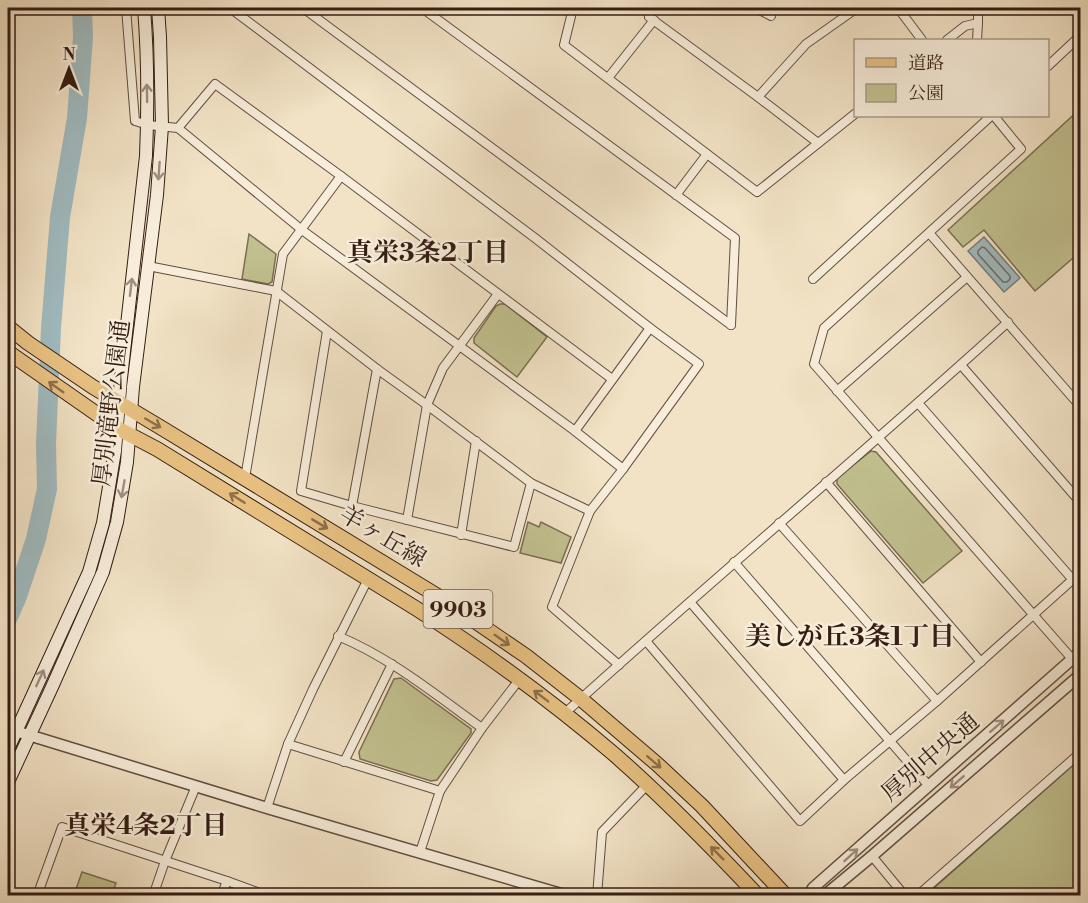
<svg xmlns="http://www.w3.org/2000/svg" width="1088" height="903" font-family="'Libre Bodoni','Noto Serif JP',serif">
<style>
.green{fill:#c2c190;stroke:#7a6f52;stroke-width:1.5}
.water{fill:#a0bbc0;stroke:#747c7b;stroke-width:1.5}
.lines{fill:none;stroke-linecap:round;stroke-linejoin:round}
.shore{stroke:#6a6c6a;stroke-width:1.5}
.river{stroke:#a0bbc0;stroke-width:20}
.minor-casing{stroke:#634e40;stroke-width:10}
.tertiary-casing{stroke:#634e40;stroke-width:13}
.secondary-casing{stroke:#331d13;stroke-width:14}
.primary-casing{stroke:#331d13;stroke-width:16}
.minor{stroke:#f7edda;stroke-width:8}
.tertiary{stroke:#f7edda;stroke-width:10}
.secondary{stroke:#f7edda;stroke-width:12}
.primary{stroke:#e9c283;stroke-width:14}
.oneway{stroke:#9f8f80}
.oneway2{stroke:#8e704b}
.labels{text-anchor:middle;stroke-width:5;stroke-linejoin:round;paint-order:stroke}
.shield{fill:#f7edda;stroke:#6e5b4f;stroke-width:1.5}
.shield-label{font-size:22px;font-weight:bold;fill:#331d13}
.street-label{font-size:24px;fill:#331d13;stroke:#f7edda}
.neighbourhood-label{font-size:26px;font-weight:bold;fill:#331d13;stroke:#f7edda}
</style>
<rect width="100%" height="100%" fill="#f2e3c6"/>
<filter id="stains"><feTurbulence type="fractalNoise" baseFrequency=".00333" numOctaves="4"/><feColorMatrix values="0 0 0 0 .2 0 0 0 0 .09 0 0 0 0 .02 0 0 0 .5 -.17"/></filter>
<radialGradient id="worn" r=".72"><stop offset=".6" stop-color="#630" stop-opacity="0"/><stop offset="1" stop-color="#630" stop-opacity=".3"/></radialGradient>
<g class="green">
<polygon points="1080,109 1080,252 1035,291 984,230 963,247 948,230"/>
<polygon points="249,234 276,254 272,282 268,284 242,279"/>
<polygon points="500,304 505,304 547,337 517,377 474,343 474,338 496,306"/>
<polygon points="871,451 876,452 962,551 923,583 837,484 837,478"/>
<polygon points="528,522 539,527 541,522 571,537 561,563 520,553"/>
<polygon points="401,678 471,729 471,733 437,780 431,781 360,759 359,752 394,679"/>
<polygon points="1080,759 1080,895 926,895"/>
<polygon points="82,872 116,883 112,895 74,895"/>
</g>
<polygon class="water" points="984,237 1020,278 1004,292 968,251"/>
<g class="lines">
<polygon class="shore" points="982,247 985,248 1010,276 1010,279 1007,282 1003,282 978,254 978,251"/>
<polyline class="river" points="8,617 17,596 36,539 47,489 46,444 51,328 60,217 77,118 83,37 82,8"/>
<g class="minor-casing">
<g id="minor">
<polyline points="126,8 135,121 148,125 178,128 302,230 575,431 623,469 590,511 552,607 619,665"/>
<polyline points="230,8 535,238 650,328 699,364 623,469"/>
<polyline points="303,8 731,325"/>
<polyline points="422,8 735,238 731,325"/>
<polyline points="573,8 564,45 757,192 856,113"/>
<polyline points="652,8 649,17 758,97 818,143"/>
<polyline points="756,8 771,16 772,8"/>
<polyline points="898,8 922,40"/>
<polyline points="978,23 978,8"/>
<polyline points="947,40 965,26 978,23 977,40"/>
<polyline points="1048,66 1080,36"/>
<polyline points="608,78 654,20"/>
<polyline points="758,97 806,44 857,8"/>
<polyline points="994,116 1021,149 824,328 814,364 1080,668"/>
<polyline points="178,128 215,84 341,176 612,379"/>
<polyline points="676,195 707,154"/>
<polyline points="930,234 1080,406"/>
<polyline points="148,266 276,291 377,369 427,405 531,483 590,511"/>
<polyline points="813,279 991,116"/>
<polyline points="327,331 301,491 352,506 514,547 531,483"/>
<polyline points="961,365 1080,502"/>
<polyline points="837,391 967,277"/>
<polyline points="918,403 1073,580"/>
<polyline points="575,431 650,328"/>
<polyline points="245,478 283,254 341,176"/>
<polyline points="826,482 981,662"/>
<polyline points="352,506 377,369"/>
<polyline points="407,520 427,405 443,368 498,294"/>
<polyline points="779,523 937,701"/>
<polyline points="461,535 476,441"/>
<polyline points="734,562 929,786"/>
<polyline points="690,602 844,780"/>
<path d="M338 636C391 658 436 695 482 728"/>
<polyline points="646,641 800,821 844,780 937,701 1080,573"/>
<path d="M564 714C710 581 862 455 1008 322"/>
<polyline points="288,744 440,791"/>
<polyline points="344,762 392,664"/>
<polyline points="267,808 288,744 313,689 368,579"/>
<polyline points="420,852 440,791 482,728 519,680"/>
<polyline points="872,856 905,896"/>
<polyline points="37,896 62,827 227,881 268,896"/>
<polyline points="153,896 165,861 196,786"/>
<polyline points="221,896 227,881"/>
<polyline points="597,896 602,832 647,785"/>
<polyline points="917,896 1080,753"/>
</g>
</g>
<g class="tertiary-casing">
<g id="tertiary">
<polyline points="22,733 267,808 568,896"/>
<polyline points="809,896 813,888 1080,652"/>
<polyline points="824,896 872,856 1080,675"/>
</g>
</g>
<g class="secondary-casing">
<g id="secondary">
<path d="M8 749 89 572 103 523 115 451 121 378 146 156C148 107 148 57 144 8"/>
<polyline points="8,782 52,687 103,572 117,522 127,462 133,387 157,195 162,126 160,37 158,8"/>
</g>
</g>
<g class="primary-casing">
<g id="primary">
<polyline points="8,327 28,343 93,387 160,427 441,598 526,656 581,699 657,764 702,806 786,896"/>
<path d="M8 352 117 428 157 449 417 609C486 653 553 702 615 755 665 799 712 847 758 896"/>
</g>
</g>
<use href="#minor" class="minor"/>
<use href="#tertiary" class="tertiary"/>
<use href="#secondary" class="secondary"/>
<use href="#primary" class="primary"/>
</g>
<defs><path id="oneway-shaft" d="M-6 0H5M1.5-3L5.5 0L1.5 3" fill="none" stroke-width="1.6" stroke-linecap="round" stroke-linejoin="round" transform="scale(1.5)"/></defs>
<g class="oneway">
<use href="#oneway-shaft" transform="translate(147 93) rotate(-91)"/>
<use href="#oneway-shaft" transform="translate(159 171) rotate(94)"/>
<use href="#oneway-shaft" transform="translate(131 287) rotate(-83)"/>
<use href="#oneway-shaft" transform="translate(123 489) rotate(100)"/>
<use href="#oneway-shaft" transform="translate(40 678) rotate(-65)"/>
<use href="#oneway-shaft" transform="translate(997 726) rotate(-41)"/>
<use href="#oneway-shaft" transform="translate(957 782) rotate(139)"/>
<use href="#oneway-shaft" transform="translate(851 855) rotate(-42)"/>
</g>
<g class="oneway2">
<use href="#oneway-shaft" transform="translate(56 387) rotate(-145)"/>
<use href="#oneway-shaft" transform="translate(153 423) rotate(30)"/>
<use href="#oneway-shaft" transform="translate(237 498) rotate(-148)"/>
<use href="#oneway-shaft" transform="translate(320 524) rotate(31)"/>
<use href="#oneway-shaft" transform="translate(502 640) rotate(35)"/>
<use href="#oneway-shaft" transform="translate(541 696) rotate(-143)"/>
<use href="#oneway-shaft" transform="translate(654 762) rotate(41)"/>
<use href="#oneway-shaft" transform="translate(717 853) rotate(-135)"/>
</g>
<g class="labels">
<rect class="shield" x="423.5" y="590" width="69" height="38" rx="4.5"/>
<g class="shield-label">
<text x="458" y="617">9903</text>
</g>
<g class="street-label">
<text transform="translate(111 403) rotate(-83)" y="8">厚別滝野公園通</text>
<text transform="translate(383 536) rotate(31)" y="8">羊ヶ丘線</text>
<text transform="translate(930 757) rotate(-41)" y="8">厚別中央通</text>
</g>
<g class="neighbourhood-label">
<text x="428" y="261">真栄3条2丁目</text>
<text x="850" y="645">美しが丘3条1丁目</text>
<text x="146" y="834">真栄4条2丁目</text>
</g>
</g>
<rect width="1088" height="903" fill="none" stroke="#f2e3c6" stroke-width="30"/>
<rect x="9" y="9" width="1070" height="885" fill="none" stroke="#331d13" stroke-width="3"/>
<rect x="15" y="15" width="1058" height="873" fill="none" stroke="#331d13" stroke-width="1.5"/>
<rect x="854" y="39" width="195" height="78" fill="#f7edda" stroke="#a99a8a" stroke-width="1.5"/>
<rect x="866" y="58" width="30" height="9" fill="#e9c283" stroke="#a99a8a" stroke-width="1.5"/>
<text x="908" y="69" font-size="18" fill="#331d13">道路</text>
<rect x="866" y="84" width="30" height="18" fill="#c2c190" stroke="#a99a8a" stroke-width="1.5"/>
<text x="908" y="99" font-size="18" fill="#331d13">公園</text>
<g transform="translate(69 69)" stroke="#f7edda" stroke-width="4.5" paint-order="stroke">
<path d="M0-4.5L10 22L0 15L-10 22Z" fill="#331d13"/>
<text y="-9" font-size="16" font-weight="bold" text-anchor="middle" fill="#331d13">N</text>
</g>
<rect width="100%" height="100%" filter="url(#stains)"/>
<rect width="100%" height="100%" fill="url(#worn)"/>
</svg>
